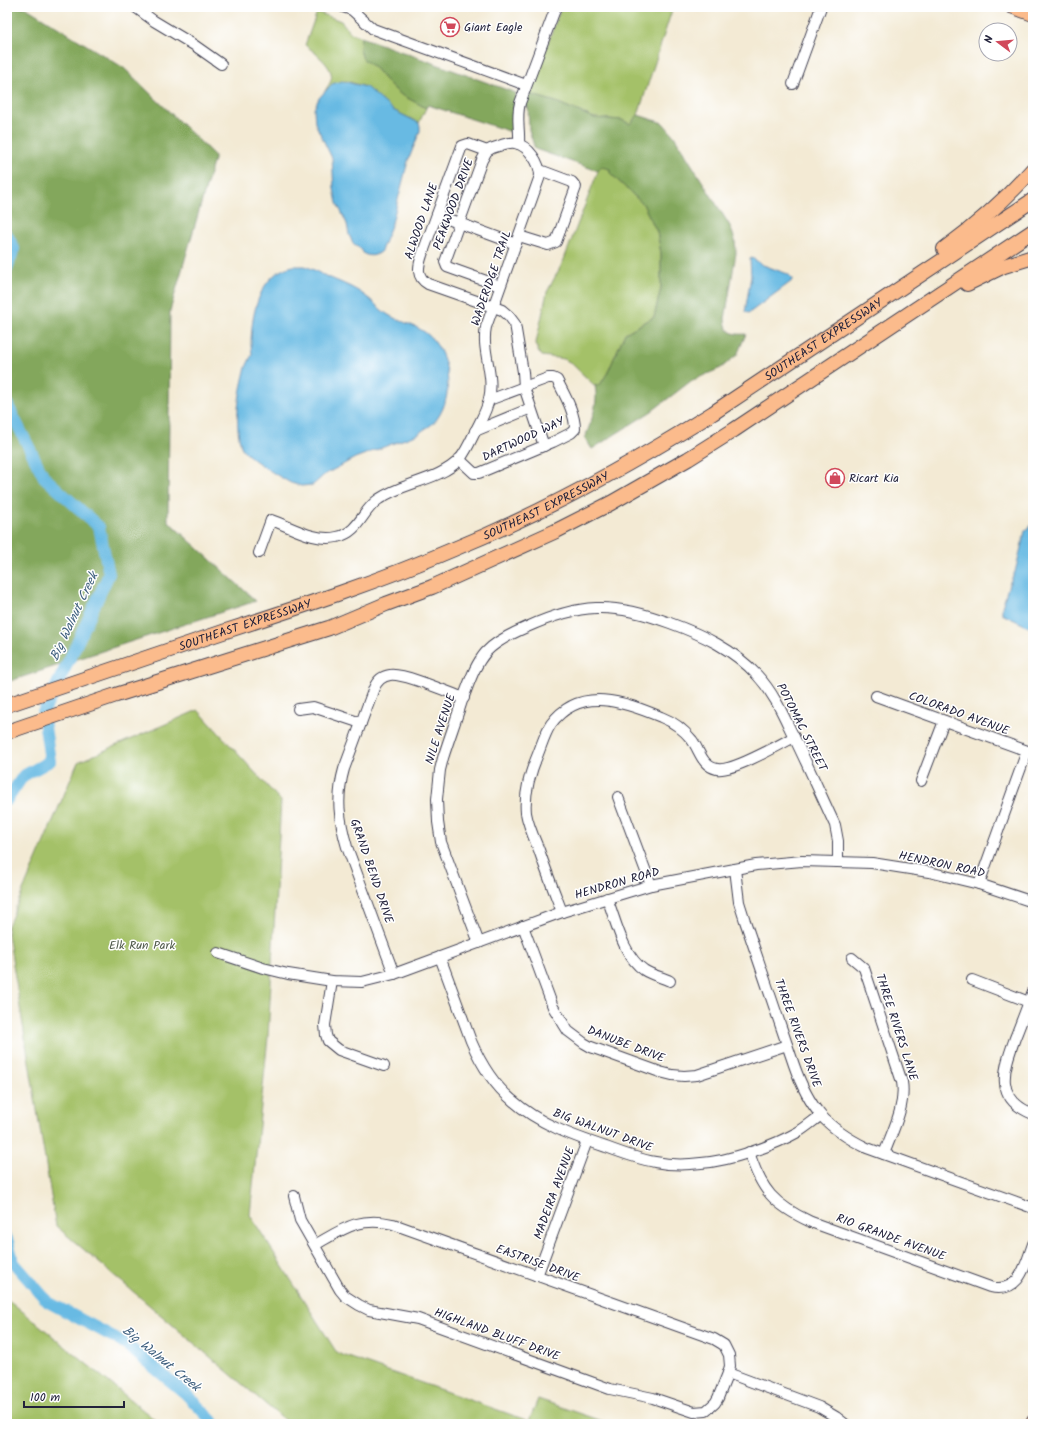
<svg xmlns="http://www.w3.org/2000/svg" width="1040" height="1431" font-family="Kalam,sans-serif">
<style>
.green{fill:#a4c168;stroke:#637252}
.forest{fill:#83a75c;stroke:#52644c}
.water{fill:#68bae3;stroke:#456e8f}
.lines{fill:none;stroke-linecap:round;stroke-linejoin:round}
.river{stroke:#68bae3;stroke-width:12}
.minor-casing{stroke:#414052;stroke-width:12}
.major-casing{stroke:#414052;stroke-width:14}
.highway-casing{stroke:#414052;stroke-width:16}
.minor{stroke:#fff;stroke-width:10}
.major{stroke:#fbbb8c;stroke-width:12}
.highway{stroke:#fbbb8c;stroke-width:14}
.labels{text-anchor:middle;stroke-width:3;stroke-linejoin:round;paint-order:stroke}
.poi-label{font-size:12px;fill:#22223b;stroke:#fff;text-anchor:start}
.street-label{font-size:12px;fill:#22223b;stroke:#fff}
.park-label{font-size:12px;fill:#505a4b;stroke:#fff}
.water-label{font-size:13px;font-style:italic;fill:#3e5f7e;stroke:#fff}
</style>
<rect width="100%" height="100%" fill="#fff"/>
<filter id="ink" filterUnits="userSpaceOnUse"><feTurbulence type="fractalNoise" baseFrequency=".025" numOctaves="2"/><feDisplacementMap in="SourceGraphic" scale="8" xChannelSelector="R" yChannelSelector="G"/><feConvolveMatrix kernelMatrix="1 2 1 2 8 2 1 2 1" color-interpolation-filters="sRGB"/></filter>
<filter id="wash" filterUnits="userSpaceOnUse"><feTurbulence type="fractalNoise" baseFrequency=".012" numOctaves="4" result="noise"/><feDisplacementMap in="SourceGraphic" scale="16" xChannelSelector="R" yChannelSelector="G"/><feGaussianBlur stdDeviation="0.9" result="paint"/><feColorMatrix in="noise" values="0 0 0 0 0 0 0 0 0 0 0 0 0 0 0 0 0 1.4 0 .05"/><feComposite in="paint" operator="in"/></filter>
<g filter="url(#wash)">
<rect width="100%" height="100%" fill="#f3ead4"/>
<g class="green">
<polygon points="561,7 673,7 638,115 630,124 622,120 594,118 556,102 529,94"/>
<path d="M317 12 341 21 351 33 361 37 360 49 363 59 375 68 386 81 400 94 426 108 419 123 393 110 363 86 346 81 332 84 325 91C327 87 330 84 331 80 335 67 314 52 305 45Z"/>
<polygon points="601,167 610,168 610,173 643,204 657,232 661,253 661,288 654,317 625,333 608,372 600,385 595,386 571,363 564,359 542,356 538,352 536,343 547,292 563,262 598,171"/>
<polygon points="198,710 281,801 268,1037 250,1215 337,1353 529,1421 538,1399 611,1424 289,1424 56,1226 7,928 78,762"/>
<polygon points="7,1300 11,1302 160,1424 7,1424"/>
</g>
<g class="forest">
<polygon points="7,7 25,7 124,68 215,156 170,311 168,521 256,601 7,682"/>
<polygon points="361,37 516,93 514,112 515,133 428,105 426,108 400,94 386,81 375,68 363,59 360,50"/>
<path d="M529 94 556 102 594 118 622 120 630 124 638 115 663 123 674 136 730 226 735 240 736 253 725 319C726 333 733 335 746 334L737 355 721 368 691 381 652 411 592 449 585 438C591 421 599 404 595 386L600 385 608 372 625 333 654 317 661 288V253L657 232 643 204 610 173V169L601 167 598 171 535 149 529 130 528 107 524 105Z"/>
</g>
<g class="water">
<path d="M342 81 366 87 393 110 419 123 420 126V131L408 161 392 223 381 251C376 256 371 257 364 254L361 249 354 245 349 235 347 224 337 203 334 189 332 158 315 123 314 109 319 98 332 84Z"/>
<polygon points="752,258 763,265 788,274 793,279 792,281 749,313 745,312 751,276 750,259"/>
<path d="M293 266H305L310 268C315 270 320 274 326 276 339 282 352 286 364 295 372 300 379 309 387 314 399 322 414 324 426 333 450 352 455 394 437 419 432 426 425 428 418 434L355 458 324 475 313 485 301 486 291 483C281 478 244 456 241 446 234 421 239 395 245 371 246 365 251 358 252 354 252 351 251 348 251 345 251 315 259 273 293 266Z"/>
<polygon points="1033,524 1033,629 1002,614 1002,607 1009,584 1015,572 1025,531"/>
</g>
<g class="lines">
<g class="river">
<polyline points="7,235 14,249 7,268"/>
<polyline points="7,404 44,477 99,527 109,574 73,652 43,713 50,761 23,776 7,800"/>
<polyline points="7,1239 14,1263 48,1302 123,1342 185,1393 215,1424"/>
</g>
</g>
</g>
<g filter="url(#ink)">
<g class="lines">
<g class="minor-casing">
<g id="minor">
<polyline points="135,7 154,21 194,45 221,64"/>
<polyline points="343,7 352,10 373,29 526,85"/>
<polyline points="793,84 821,7"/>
<path d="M519 144C520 130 516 117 520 103L556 7"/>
<path d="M487 151 468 144 462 146 422 255C418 267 416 277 428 284L502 310 509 316 515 324 523 372 524 387 544 446"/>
<polyline points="437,215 516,244"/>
<polyline points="519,236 548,245 556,242 576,187 572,182 540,170"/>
<polyline points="475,431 531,408"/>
<path d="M459 459 474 473H479L553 442 571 433 575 429C575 412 564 394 557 380L553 378H548L489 400"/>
<path d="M259 553 271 520C292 527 314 542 337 537 360 532 362 510 379 499 403 482 439 481 460 459 467 450 471 440 476 430 481 420 487 410 489 399 495 375 481 351 486 327L540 176C540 163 529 146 515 143 509 142 504 144 499 146 495 147 490 149 487 151 485 154 484 157 482 160L445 262 447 267 500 286"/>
<polyline points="876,696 1033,753"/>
<polyline points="298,709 313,707 361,723"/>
<polyline points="921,781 944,721"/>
<polyline points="618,797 651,885"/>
<path d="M735 869 739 902 745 921 794 1065C809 1108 826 1128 867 1148L1033 1208"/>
<polyline points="979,884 1027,751"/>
<path d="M607 898C616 921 623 956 644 970 651 975 662 977 670 981"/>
<path d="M562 912C554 891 546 871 539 850 534 838 528 825 526 813 524 792 530 773 538 754 542 744 545 733 551 724 580 685 625 702 661 717 674 722 684 730 692 740 700 751 702 766 717 769 732 772 779 745 794 737"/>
<polyline points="523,926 553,1007 568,1031 584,1043 591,1047 660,1072 672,1075 684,1076 697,1075 787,1045"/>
<path d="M479 943 441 842 438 822 437 799 440 770 443 758C449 739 456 720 462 701 469 684 474 666 486 652 496 641 513 633 527 627 549 617 572 609 596 608 622 607 646 614 670 623 703 635 733 649 757 675 772 691 781 710 790 729 806 761 820 793 835 825L838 841V862"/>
<polyline points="218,953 263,968 288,974 332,981 362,982 394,974 562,912 651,885 756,865 802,861 872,863 929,872 979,884 1033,902"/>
<path d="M440 957 471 1041C480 1062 494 1085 512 1100 539 1124 573 1136 606 1147 622 1153 638 1159 655 1162 670 1165 686 1165 701 1163 730 1161 773 1146 798 1132 806 1127 813 1121 820 1116"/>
<path d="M852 958 864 968 902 1082C906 1106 892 1132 884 1154"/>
<path d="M394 974 347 847C339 820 336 797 344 769L374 688C377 681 382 676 390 675 404 673 448 692 464 698"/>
<polyline points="972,980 1029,1002"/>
<polyline points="332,981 325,1025 326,1035 328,1041 339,1050 384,1066"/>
<path d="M1033 991C1027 1007 1021 1023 1015 1038 1004 1069 993 1098 1033 1114"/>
<path d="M749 1152C761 1190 774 1205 811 1222L990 1287C1020 1294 1025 1266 1033 1244"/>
<path d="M294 1196 300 1220 340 1290 345 1296 359 1305 369 1310 418 1319 610 1389 653 1398 694 1412 706 1411 715 1403 718 1398 728 1373 730 1366 729 1355 724 1345 714 1339 393 1224C359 1216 343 1229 315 1245"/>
<polyline points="537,1276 587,1141"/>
<polyline points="728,1373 819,1407 836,1417 845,1424"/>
</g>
</g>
<g class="major-casing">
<g id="major">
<polyline points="1011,7 1033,15"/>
<polyline points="1032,1424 1033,1421"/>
</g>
</g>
<g class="highway-casing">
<g id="highway">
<path d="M944 249C977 225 1006 199 1033 169"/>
<polyline points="967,284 1004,266 1033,257"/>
<path id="s1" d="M7 705C80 681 153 656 226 631 303 606 380 581 454 549 545 512 630 465 713 413L1033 200"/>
<polyline points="7,732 116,695 329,628 386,604 432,587 556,531 611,503 688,459 734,430 1033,231"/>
</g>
</g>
<use href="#minor" class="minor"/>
<use href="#major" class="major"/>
<use href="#highway" class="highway"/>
</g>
</g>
<defs>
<g id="supermarket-ring" transform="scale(1)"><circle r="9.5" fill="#fff" stroke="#d1495b" stroke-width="1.5"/><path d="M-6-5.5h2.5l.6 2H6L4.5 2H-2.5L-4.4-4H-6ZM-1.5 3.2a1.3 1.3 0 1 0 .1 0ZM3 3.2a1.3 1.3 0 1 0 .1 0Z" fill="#d1495b"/></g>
<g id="shop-ring" transform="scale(1)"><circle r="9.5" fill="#fff" stroke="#d1495b" stroke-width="1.5"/><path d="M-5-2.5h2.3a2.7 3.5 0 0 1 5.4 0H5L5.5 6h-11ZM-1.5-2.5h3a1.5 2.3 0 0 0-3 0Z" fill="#d1495b"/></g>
</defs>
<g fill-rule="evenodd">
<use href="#supermarket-ring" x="450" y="27"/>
<use href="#shop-ring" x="835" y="478"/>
</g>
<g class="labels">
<g class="poi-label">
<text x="464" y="31">Giant Eagle</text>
<text x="849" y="482">Ricart Kia</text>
</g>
<g class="street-label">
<text transform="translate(453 204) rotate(-70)" y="4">PEAKWOOD DRIVE</text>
<text transform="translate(421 221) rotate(-71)" y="4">ALWOOD LANE</text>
<text transform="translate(491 278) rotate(-71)" y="4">WADERIDGE TRAIL</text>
<text dy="4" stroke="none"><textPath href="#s1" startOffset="899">SOUTHEAST EXPRESSWAY</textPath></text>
<text transform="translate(523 439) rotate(-25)" y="4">DARTWOOD WAY</text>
<text dy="4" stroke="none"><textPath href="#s1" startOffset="575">SOUTHEAST EXPRESSWAY</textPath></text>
<text dy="4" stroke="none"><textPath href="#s1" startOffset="251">SOUTHEAST EXPRESSWAY</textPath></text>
<text transform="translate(959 713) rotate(20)" y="4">COLORADO AVENUE</text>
<text transform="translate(802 727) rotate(63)" y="4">POTOMAC STREET</text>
<text transform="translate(440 729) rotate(-72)" y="4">NILE AVENUE</text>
<text transform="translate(942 864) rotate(12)" y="4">HENDRON ROAD</text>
<text transform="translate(372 871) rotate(71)" y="4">GRAND BEND DRIVE</text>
<text transform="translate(617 883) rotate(-16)" y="4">HENDRON ROAD</text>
<text transform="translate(897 1027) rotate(72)" y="4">THREE RIVERS LANE</text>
<text transform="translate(798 1033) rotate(70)" y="4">THREE RIVERS DRIVE</text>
<text transform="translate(626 1044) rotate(21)" y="4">DANUBE DRIVE</text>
<text transform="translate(603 1130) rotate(20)" y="4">BIG WALNUT DRIVE</text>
<text transform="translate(554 1193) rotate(-70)" y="4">MADEIRA AVENUE</text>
<text transform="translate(891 1237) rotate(20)" y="4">RIO GRANDE AVENUE</text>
<text transform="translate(538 1263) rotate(20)" y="4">EASTRISE DRIVE</text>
<text transform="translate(497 1334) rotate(20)" y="4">HIGHLAND BLUFF DRIVE</text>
</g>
<g class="park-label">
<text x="142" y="949">Elk Run Park</text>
</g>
<g class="water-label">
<text transform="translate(73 616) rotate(-65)" y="5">Big Walnut Creek</text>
<text transform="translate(162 1358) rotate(39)" y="5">Big Walnut Creek</text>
</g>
</g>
<rect width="1040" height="1431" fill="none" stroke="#fff" stroke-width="24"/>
<g transform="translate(998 42) rotate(286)"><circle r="19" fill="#ffffff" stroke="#a7a7b1"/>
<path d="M0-3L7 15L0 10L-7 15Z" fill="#d1495b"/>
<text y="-6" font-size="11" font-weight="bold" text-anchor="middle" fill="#22223b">N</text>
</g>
<path d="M24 1401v6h100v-6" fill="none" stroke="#22223b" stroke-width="2"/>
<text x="30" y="1401" font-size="12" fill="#22223b" stroke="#ffffff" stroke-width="3" paint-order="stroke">100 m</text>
</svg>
